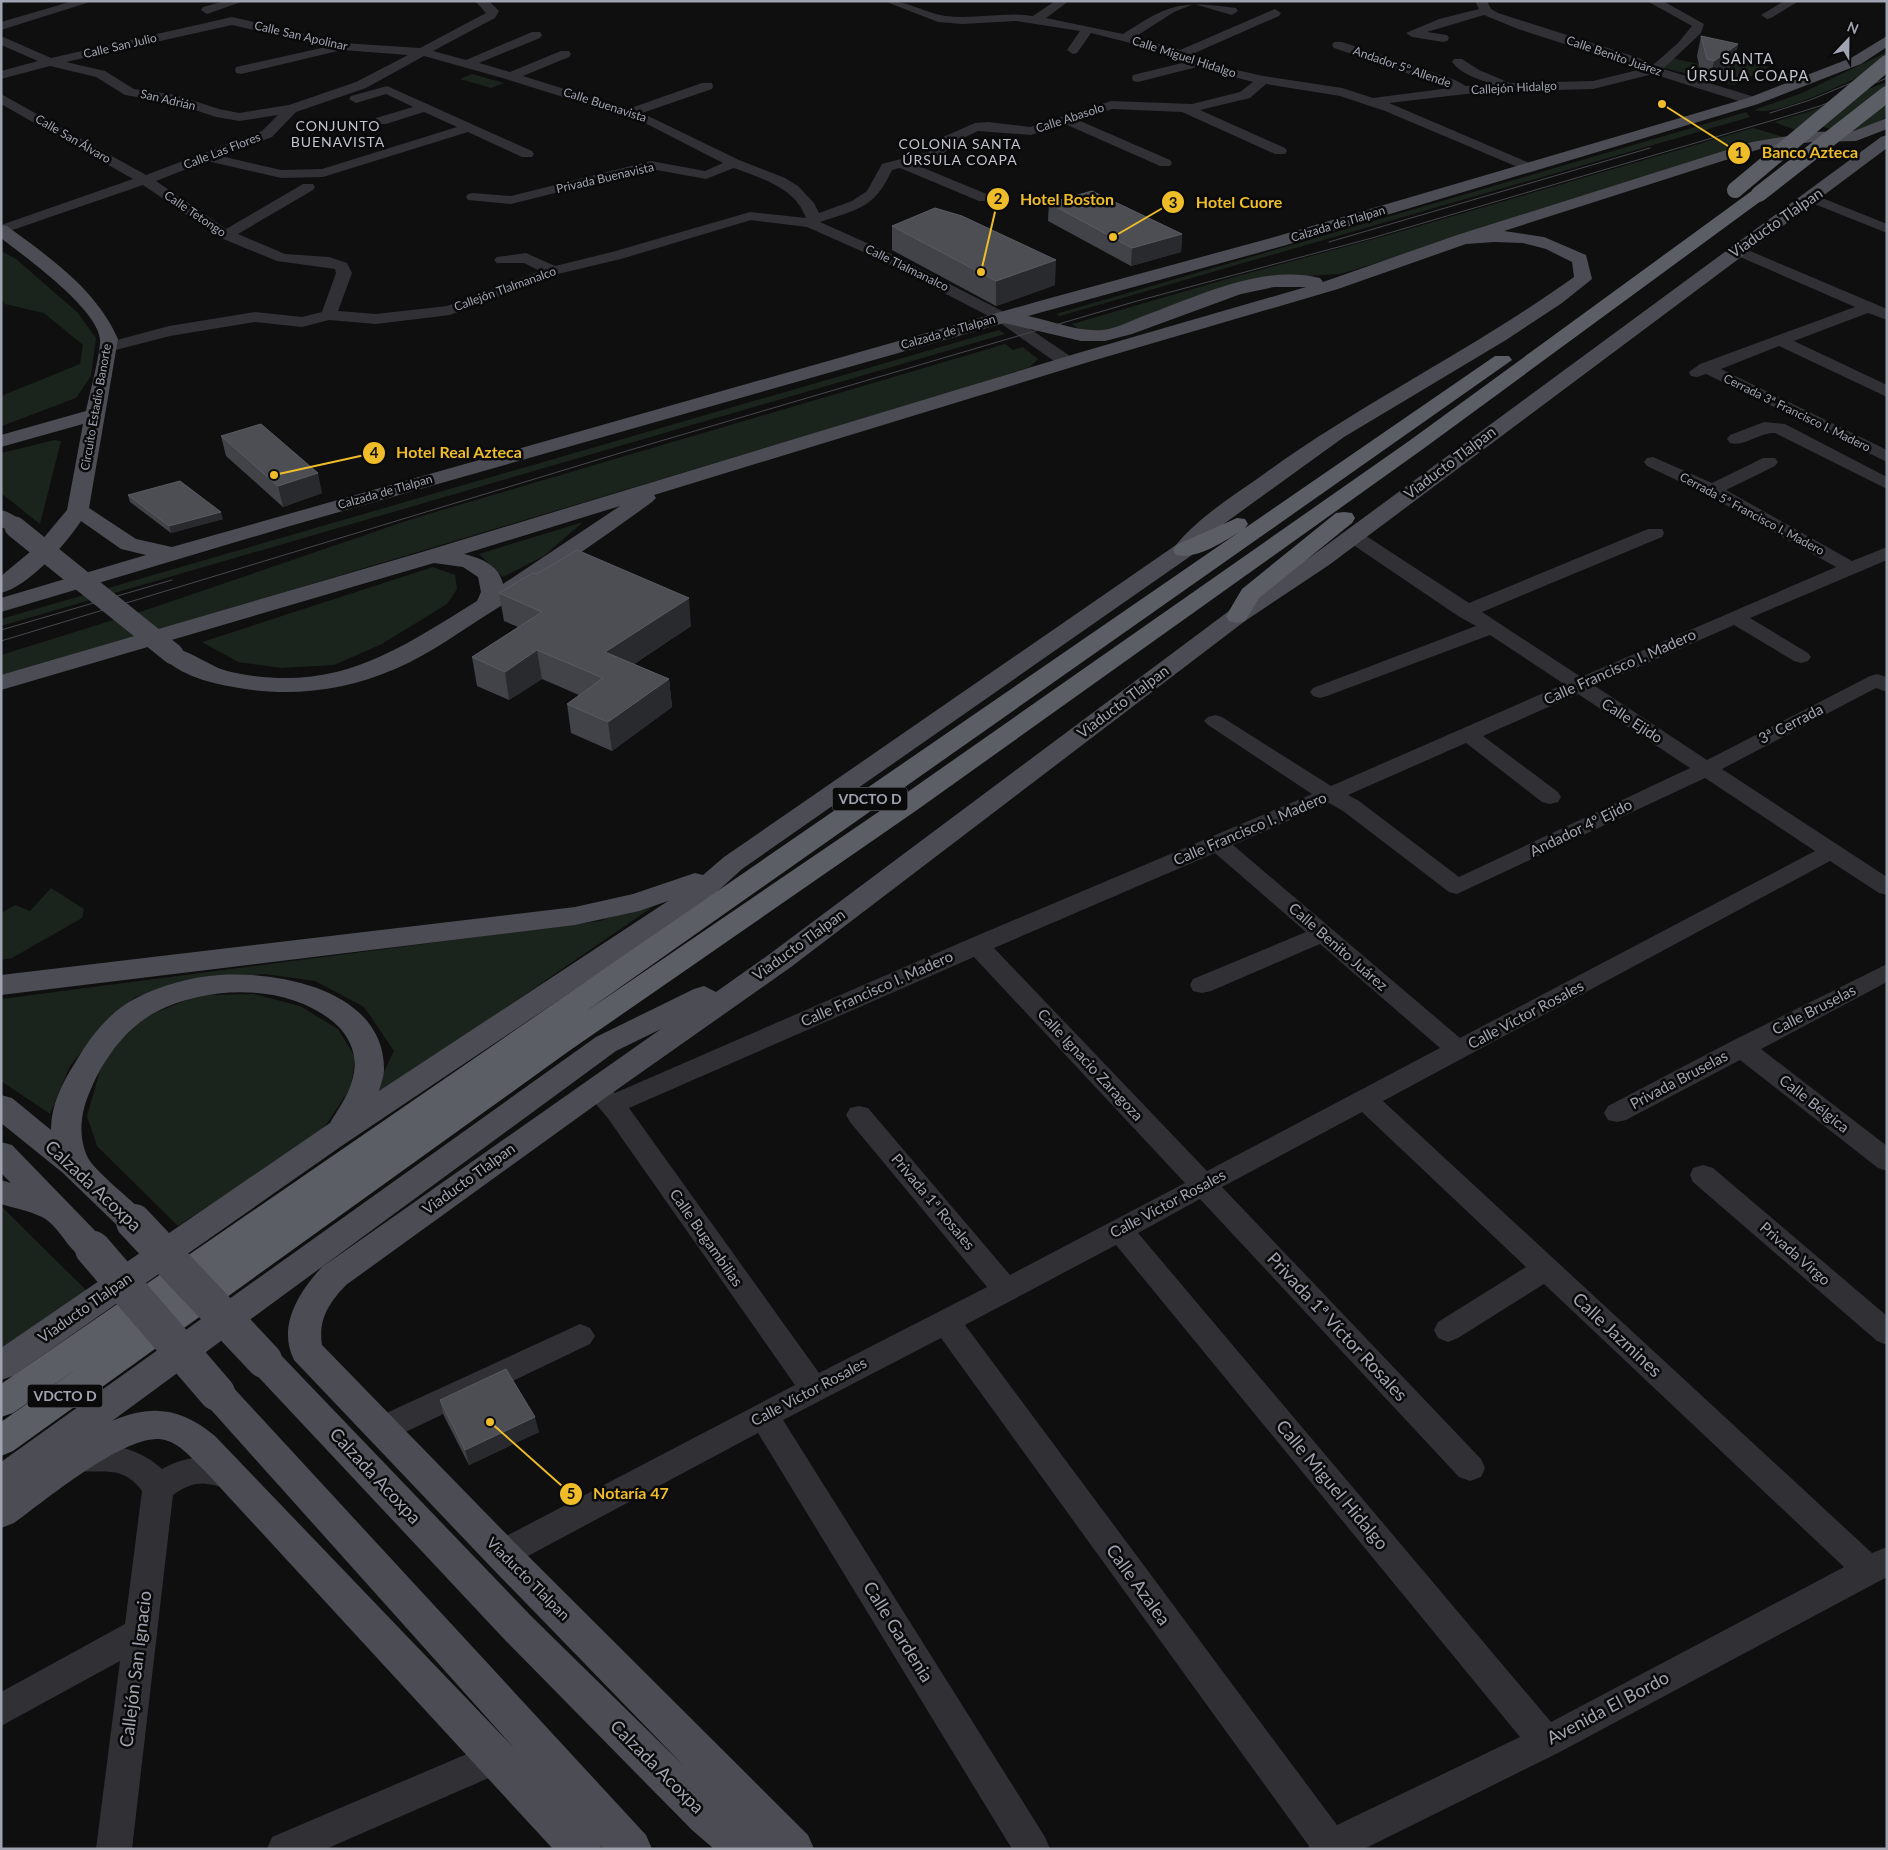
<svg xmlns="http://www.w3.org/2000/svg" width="1888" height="1850" font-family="Lato,sans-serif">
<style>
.green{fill:#1b231d}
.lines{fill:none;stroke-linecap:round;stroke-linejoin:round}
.minor{fill:#303035;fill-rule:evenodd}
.major{fill:#4c4d54;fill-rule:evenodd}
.highway{fill:#5c5e66;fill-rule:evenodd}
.tram{stroke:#47484e;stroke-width:1}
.major-bridge-far1{stroke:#4c4d54;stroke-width:21}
.major-bridge{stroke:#4c4d54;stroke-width:36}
.highway-bridge{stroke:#5c5e66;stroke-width:16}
.wall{fill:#424348}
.shaded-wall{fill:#292a2d}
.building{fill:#4c4e53;stroke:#595b62}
.labels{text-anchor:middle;stroke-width:5;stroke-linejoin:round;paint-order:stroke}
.far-street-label{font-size:12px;fill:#a0a4b1;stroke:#0a0a0b}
.far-neighbourhood-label{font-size:14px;letter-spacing:1px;fill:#c1c3cd;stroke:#0a0a0b}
.shield{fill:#0a0a0b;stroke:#73767f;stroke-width:1}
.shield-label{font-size:14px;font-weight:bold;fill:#a0a4b1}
.far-quarter-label{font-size:15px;letter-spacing:1px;fill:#c1c3cd;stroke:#0a0a0b}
.street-label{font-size:15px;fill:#a0a4b1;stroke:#0a0a0b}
.near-street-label{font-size:18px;fill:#a0a4b1;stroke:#0a0a0b}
.leader{fill:none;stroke:#eebd29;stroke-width:2}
.callout-dot{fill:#eebd29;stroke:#0a0a0b;stroke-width:2}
.mark-label{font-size:15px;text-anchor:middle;font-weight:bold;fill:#111}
.callout-label{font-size:16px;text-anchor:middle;font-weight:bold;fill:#eebd29;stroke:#0a0a0b;stroke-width:5;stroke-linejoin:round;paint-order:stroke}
</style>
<rect width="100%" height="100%" fill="#0f0f10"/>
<g class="green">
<polygon points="1704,51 1769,67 1734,85 1660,67 1672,58 1725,70 1733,64"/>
<path d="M1887 52V64L1879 68C1854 79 1776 118 1754 110L1802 93Z"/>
<polygon points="472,74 504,83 491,88 460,79"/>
<path d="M1887 82V116C1859 136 1848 134 1817 125L1801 132 1774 122 1808 112Z"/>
<polygon points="1746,112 1750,117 1060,316 1056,314"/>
<polygon points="1753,128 1787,138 1340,274 1276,278 1107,331 1080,330 1072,324 1234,277 1392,234"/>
<polygon points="1,251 16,259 77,312 96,338 91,376 76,398 2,426 1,396 80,364 83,345 44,313 5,304 1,298"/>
<polygon points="999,330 1005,334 1,626 1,619"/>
<polygon points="1005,344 1013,350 1023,347 1038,359 1030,367 968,387 1,677 1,655 155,607 415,518"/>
<polygon points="55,440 61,441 40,524 1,493 1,453"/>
<polygon points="583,522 544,556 503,577 479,554"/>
<polygon points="433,567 455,575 457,589 447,604 382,644 334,665 281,668 238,662 202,642"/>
<polygon points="51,888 84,909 82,918 12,958 1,960 1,913 15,905 30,911"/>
<polygon points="670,895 370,1101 394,1051 364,1007 315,981 264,974 180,982 135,997 105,1022 70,1066 50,1114 1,1081 1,999 600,921"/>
<polygon points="254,994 300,1006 338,1029 355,1057 351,1087 322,1131 178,1226 97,1146 87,1116 103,1060 142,1018 199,995"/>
<polygon points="1,1206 89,1293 1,1350"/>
</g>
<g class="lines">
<g class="minor">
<polygon points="73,1 93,1 1,30 1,22"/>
<polygon points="224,1 244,1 207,14 201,10 203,7"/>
<path d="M475 1H489L499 11 495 18 433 51 466 60 532 32H540L542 35 540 38 479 63 510 72 561 51H569L571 54 569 57 523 76 628 109 702 83H712L713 86 712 89 642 113 739 160 785 178 798 186 814 203 819 213 852 201 867 191 882 164 931 151 943 137 975 123 988 122 1030 127 1111 101 1192 104 1240 92 1253 82 1197 67 1138 82 1133 81 1132 78 1133 75 1186 62 1158 50 1091 33 1077 53 1073 54 1067 50 1080 31 1016 21 962 24 938 22 884 1C908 1 919 10 940 15 971 21 1002 11 1033 16L1055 1H1069L1046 18 1123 34C1169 4 1180 0 1236 8L1238 11 1232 15 1194 4 1174 12 1135 37 1180 50 1275 9 1281 13 1279 16 1190 55 1215 65 1263 76 1342 88 1373 98 1450 88 1334 48 1332 45 1334 42H1342L1455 80 1466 86 1492 84C1478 79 1461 74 1452 62L1454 59H1462L1479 70 1510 83 1593 81 1642 69 1518 29 1484 15 1427 32 1447 35 1449 38 1447 41 1443 42 1412 37 1406 33 1439 19 1479 9 1475 1H1487L1491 9 1498 13 1639 58 1653 65 1678 43 1692 26 1647 1H1663L1704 24 1701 33 1663 69 1758 98 1760 101 1758 104H1748L1653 74 1593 89 1483 92 1389 103 1532 164 1534 167 1527 171 1385 111 1340 96 1266 84 1250 98 1200 110 1285 148 1287 151 1285 154H1275L1182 112 1112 109 1078 120 1170 160 1172 163 1170 166H1160L1065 124 1031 135 978 131 953 143 941 157 914 164 989 195 991 198 989 201H979L900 168 892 170C874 209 858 209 820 222L887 252 1008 314 1073 358 1075 362 1073 366H1061L996 320 877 258 807 227 751 220 621 259 558 274 450 315 376 324 329 320 302 327 255 322 170 336 108 352 102 350 100 347 102 344 169 326 255 312 302 317 322 312 336 273 335 269 277 261 221 238 143 185 1 234V225L133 179 1 104V94L146 175 262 131 278 115 239 121 216 117 174 103 125 95 96 77 50 66 1 79V71L38 61 1 45V36L51 58 232 17 343 43 420 48 486 13ZM232 25 326 47 236 67 235 70 236 73 241 74 342 50 408 55 356 82 289 105 239 113 219 109 176 95 134 89 105 71 66 62ZM424 56 506 79 643 122 723 163 705 171 651 161 511 196 473 193 468 194 466 197 468 200 511 204 651 169 706 179 734 168C762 179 795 187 806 218L750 212 612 252 555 266 526 253 497 257 494 260 497 263H524L540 271 447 306 376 314 338 311 352 273 347 263 329 257 285 254 238 234 313 190 315 187 313 184H303L226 229 156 181 207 161 281 178 323 177 468 132 522 157H532L534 154 532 151 387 86 351 96 349 99 356 103 386 94 413 107 376 118 374 121 376 124H386L424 112 457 127 322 169 281 170 221 156 272 137 296 112 366 88Z"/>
<polygon points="1784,1 1799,1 1771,18 1767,19 1761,15"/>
<polygon points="1812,194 1887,224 1887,233 1807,201 1805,198"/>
<polygon points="1736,245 1887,309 1887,320 1868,313 1794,341 1887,385 1887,397 1779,346 1721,369 1887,450 1887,462 1706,374 1697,377 1691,376 1689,372 1700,364 1855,307 1731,253 1728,250"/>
<path d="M1764 422 1785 424 1887 477V489L1775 433C1759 432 1746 447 1730 443L1727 439 1730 435Z"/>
<path d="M1653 457 1712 483 1763 458H1775L1778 462 1775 466 1726 490 1852 561 1887 547V560L1750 618 1808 653 1811 657 1808 661 1801 663 1794 661 1734 625 1595 686 1707 760 1870 676 1877 674 1887 677V692L1876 688 1722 769 1887 877V895L1879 893 1830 861 1383 1101 1872 1553 1887 1547V1577L1558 1753 1364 1849H1308L1309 1846 941 1338 783 1420 1045 1837 1050 1849H1012L758 1433 513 1564 502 1568 491 1564 486 1554 491 1544 795 1385 607 1117 588 1095 592 1088C601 1086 607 1086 615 1093L969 939 1312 794 1208 725 1204 721 1208 717 1215 715 1222 717 1331 786 1564 684 1490 635 1327 696 1320 698 1313 696 1310 692 1313 688 1476 626 1458 616 1346 540 1344 536 1346 532H1360L1469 603 1648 529H1662L1664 533 1662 537 1482 612 1581 677 1836 567 1706 494 1647 466 1644 462 1647 458ZM1578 694 1690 768 1459 877 1359 801 1348 795 1466 743 1542 802 1550 804 1558 802 1561 797 1558 792 1483 736ZM1705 778 1815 851 1460 1038 1233 845 1329 803 1343 811 1449 892 1457 894ZM1215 853 1306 932 1193 979 1190 985 1193 991 1202 993 1211 991 1320 944 1440 1048 1207 1171 994 948ZM974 957 1185 1183 1010 1275 868 1108 859 1106 850 1108 846 1115 850 1122 987 1287 819 1373 629 1108ZM1362 1112 1526 1267 1438 1322 1434 1330 1438 1338 1448 1342 1458 1338 1544 1284 1844 1567 1551 1722 1138 1233 1200 1199 1459 1477 1470 1481 1481 1477 1485 1468 1481 1459 1222 1187ZM1116 1245 1520 1737 1337 1825 965 1325Z"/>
<polygon points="1887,964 1887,982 1761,1049 1887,1146 1887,1171 1878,1168 1740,1060 1626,1120 1617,1122 1608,1120 1604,1113 1608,1106 1732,1041"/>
<polygon points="1703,1165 1713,1168 1887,1316 1887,1345 1877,1341 1693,1182 1690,1175 1693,1168"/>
<polygon points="580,1324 590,1328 595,1336 590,1344 393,1438 382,1442 371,1438 367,1429 371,1420"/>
<path d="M90 1445C117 1444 142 1450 162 1469 192 1453 212 1455 243 1467L247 1476 243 1485C216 1495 207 1470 173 1495L132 1849H96L120 1661 1 1726V1692L125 1624 142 1491C120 1460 95 1478 67 1468L63 1459 67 1450Z"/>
<polygon points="495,1742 507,1746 512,1758 507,1770 326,1849 267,1849 272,1837"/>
</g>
<g class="major">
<path d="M1887 36V47L1861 64 1758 104 1283 246 1028 316C1053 321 1077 332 1103 330 1118 328 1132 320 1146 315 1199 296 1262 264 1320 278L1323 282 1457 235 1752 142 1812 132 1854 131 1887 118V129L1856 141 1812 142 1760 149 1504 231 1544 237 1586 255 1592 279 1562 303 1506 340 1344 437 1207 536 1192 555 742 869 708 900 343 1145 13 1376 1 1380V1348L330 1123C340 1106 351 1092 354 1072 357 1055 350 1039 339 1027 294 983 209 984 156 1012 127 1027 104 1058 91 1089 81 1110 77 1136 88 1158 93 1169 134 1203 145 1213L150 1222 145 1231 134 1234 123 1231 63 1173 1 1123V1095L12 1098 51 1130C51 1105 62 1083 75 1063 90 1037 109 1012 136 998 162 985 191 977 220 975 281 971 384 991 384 1069 384 1076 381 1084 379 1091L668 901 639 911 575 925 1 995V975L575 907 633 894 695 873 703 875 724 857 1176 545C1200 516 1233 496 1264 474 1363 402 1474 349 1574 277L1572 262 1546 249 1523 243 1494 242 1466 244 1338 289 1092 361 654 495 656 498 652 502C601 539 549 575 496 609 463 629 431 654 395 669 343 692 284 698 228 686 207 682 174 673 161 654L165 649C184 644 209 668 231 672 335 694 393 653 477 601L481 592 478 577 463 567 434 563 1 690V675L422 552 1078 353 1306 287H1274L1241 294 1132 334 1105 341H1081L1004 323 290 526 1 612V598L146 555 121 549 81 521C65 545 29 586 1 593V576L36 547 67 510 83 424 1 447V435L86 411C89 396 101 352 100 339 97 308 25 257 1 238V225L7 226C50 258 96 289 118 339L89 508 136 539 172 547 1043 300 1271 238 1748 98 1851 58ZM620 506 503 584C499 565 481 558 464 554Z"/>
<path d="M1887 135V148L1329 565 1245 621 791 967 605 1098 346 1285C329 1303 318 1319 322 1345L515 1543 808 1835 814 1849H714L692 1830 505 1640 252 1370 247 1360 252 1350 264 1346 276 1350 531 1616 683 1765 489 1565 294 1360C277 1326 299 1292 322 1267L661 1029 616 1051 112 1421C152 1404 181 1408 215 1436L514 1748 205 1403 200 1393 205 1383 217 1379 229 1383 646 1835 652 1849H603L600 1845 602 1849H553L204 1470C193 1460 181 1444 165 1440 129 1430 45 1501 14 1523L1 1528V1462L596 1037 694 989 704 986 716 992 771 953 1229 611 1313 555 1881 137Z"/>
<path d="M1 510C11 512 20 519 26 527L23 532 15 533 1 527Z"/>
<path d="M1 1142 12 1145 104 1240 109 1249 104 1258C71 1269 66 1229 42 1217 30 1211 14 1208 1 1204V1180L11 1183 1 1173Z"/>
</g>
<g class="highway">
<path d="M1759 189 1765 190 1767 194 1765 198 1423 449 917 810 569 1051 13 1451 1 1456V1422L81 1366 13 1413 1 1417V1384L1242 530C1225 541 1197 560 1176 555L1173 550 1176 545 1237 518 1245 519 1248 524 1245 528 1495 356H1509L1512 360 585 1012 899 798 1409 441 1753 190Z"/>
<polygon points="1344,512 1352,513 1355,518 1352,523 1259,598 1245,621 1237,623 1229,621 1226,616 1242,589 1336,513"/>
</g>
<g class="tram">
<polyline points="1770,113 1810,100 1887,68"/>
<polyline points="1329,242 1650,148"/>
<polyline points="1,630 172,580"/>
<polyline points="1,641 630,450 1137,301 1372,238 1794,114 1820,106 1887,78"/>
</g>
<polyline class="major-bridge-far1" points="15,527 173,654"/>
<g class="major-bridge">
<polyline points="134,1222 264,1360"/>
<polyline points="93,1249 217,1393"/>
</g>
<g class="highway-bridge">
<polyline points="1735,190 1887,63"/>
<polyline points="1759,194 1887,94"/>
</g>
</g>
<g class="wall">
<polygon points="1701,36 1738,44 1734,64 1710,81 1702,79 1697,56"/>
<polygon points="1049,203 1182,234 1181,252 1131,266 1048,221"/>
<polygon points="892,226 1055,285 996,306 892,250"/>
<polygon points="221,436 322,493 283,507 226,456"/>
<polygon points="128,495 223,519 171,533 130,502"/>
<polygon points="499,593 691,626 634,664 669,679 672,707 612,751 571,733 567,704 579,695 542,679 509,700 477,686 472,657 518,627 504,621"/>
<polygon points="440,1400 539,1432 469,1465 444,1416"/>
</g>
<g class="shaded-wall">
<polygon points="1738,44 1734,64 1710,81 1714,61"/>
<polygon points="1182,234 1181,252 1131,266 1132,248"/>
<polygon points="1056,260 1055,285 996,306 996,281"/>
<polygon points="318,473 322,493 283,507 278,486"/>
<polygon points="221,512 223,519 171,533 169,526"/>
<polygon points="689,598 691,626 609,680 605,652"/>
<polygon points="537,650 542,679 509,700 505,672"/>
<polygon points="669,679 672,707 612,751 608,722"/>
<polygon points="535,1417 539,1432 469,1465 465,1450"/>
</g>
<g class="building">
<polygon points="1701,36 1738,44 1714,61 1707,59"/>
<polygon points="1092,191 1182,234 1132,248 1049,203"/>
<polygon points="935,208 962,216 1056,260 996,281 892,226"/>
<polygon points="261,424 318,473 278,486 221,436"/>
<polygon points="180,481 221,512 169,526 128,495"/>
<polygon points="577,550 689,598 605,652 669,679 608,722 567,704 603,678 537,650 505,672 472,657 542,612 499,593 533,573 537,574"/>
<polygon points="506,1369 535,1417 465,1450 440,1400"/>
</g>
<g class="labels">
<g class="far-street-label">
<text transform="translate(301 36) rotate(13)" y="4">Calle San Apolinar</text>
<text transform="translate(120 46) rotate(-13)" y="4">Calle San Julio</text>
<text transform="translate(1614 56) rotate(19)" y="4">Calle Benito Juárez</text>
<text transform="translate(1184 57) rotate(18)" y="4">Calle Miguel Hidalgo</text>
<text transform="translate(1402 67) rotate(19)" y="4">Andador 5º Allende</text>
<text transform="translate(1514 88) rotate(-3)" y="4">Callejón Hidalgo</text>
<text transform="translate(168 100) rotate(13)" y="4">San Adrián</text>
<text transform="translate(605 105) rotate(18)" y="4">Calle Buenavista</text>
<text transform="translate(1070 118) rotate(-18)" y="4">Calle Abasolo</text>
<text transform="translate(73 139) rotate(30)" y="4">Calle San Álvaro</text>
<text transform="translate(222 151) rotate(-21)" y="4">Calle Las Flores</text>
<text transform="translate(605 178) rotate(-13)" y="4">Privada Buenavista</text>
<text transform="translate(195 214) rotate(34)" y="4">Calle Tetongo</text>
<text transform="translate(1338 224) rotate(-17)" y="4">Calzada de Tlalpan</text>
<text transform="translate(907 268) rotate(26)" y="4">Calle Tlalmanalco</text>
<text transform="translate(505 289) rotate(-20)" y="4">Callejón Tlalmanalco</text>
<text transform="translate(948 332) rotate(-16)" y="4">Calzada de Tlalpan</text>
<text transform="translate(96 407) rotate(-80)" y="4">Circuito Estadio Banorte</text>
<text transform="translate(1797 413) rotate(26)" y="4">Cerrada 3ª Francisco I. Madero</text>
<text transform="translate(385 492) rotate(-16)" y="4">Calzada de Tlalpan</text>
<text transform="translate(1752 514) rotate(28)" y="4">Cerrada 5ª Francisco I. Madero</text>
</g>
<g class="far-neighbourhood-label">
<text x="338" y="131">CONJUNTO<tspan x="338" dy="16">BUENAVISTA</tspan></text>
<text x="960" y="149">COLONIA SANTA<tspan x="960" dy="16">ÚRSULA COAPA</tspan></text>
</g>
<g class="shield">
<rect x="832.5" y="787.5" width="75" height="23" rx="4"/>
<rect x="27.5" y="1384.5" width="75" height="23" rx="4"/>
</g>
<g class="shield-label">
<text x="870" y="804">VDCTO D</text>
<text x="65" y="1401">VDCTO D</text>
</g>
<g class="far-quarter-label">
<text x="1748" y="64">SANTA<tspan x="1748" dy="17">ÚRSULA COAPA</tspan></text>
</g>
<g class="street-label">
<text transform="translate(1776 223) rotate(-35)" y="5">Viaducto Tlalpan</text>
<text transform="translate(1450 463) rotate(-37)" y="5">Viaducto Tlalpan</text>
<text transform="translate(1620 667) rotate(-24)" y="5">Calle Francisco I. Madero</text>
<text transform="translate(1123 702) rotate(-37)" y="5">Viaducto Tlalpan</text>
<text transform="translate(1632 721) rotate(33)" y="5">Calle Ejido</text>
<text transform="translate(1791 724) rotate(-27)" y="5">3ª Cerrada</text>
<text transform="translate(1581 828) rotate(-26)" y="5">Andador 4º Ejido</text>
<text transform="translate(1250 829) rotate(-23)" y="5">Calle Francisco I. Madero</text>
<text transform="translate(799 945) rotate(-36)" y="5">Viaducto Tlalpan</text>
<text transform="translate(1338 947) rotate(41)" y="5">Calle Benito Juárez</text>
<text transform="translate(877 989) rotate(-24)" y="5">Calle Francisco I. Madero</text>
<text transform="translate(1814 1010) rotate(-27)" y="5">Calle Bruselas</text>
<text transform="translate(1526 1015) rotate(-28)" y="5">Calle Víctor Rosales</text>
<text transform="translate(1090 1065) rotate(47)" y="5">Calle Ignacio Zaragoza</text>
<text transform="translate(1679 1080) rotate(-28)" y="5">Privada Bruselas</text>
<text transform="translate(1814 1104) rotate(38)" y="5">Calle Bélgica</text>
<text transform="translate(469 1179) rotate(-36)" y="5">Viaducto Tlalpan</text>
<text transform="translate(933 1202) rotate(50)" y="5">Privada 1ª Rosales</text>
<text transform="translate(1168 1204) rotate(-28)" y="5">Calle Víctor Rosales</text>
<text transform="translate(706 1238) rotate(55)" y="5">Calle Bugambilias</text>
<text transform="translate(1795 1254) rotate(41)" y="5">Privada Virgo</text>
<text transform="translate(85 1308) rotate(-35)" y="5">Viaducto Tlalpan</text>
<text transform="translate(809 1392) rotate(-28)" y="5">Calle Víctor Rosales</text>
<text transform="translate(528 1579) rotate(45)" y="5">Viaducto Tlalpan</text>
</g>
<g class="near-street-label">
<text transform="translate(93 1186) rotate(43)" y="6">Calzada Acoxpa</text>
<text transform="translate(1337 1327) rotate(47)" y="6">Privada 1ª Víctor Rosales</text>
<text transform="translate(1617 1335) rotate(43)" y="6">Calle Jazmines</text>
<text transform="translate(375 1476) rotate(47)" y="6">Calzada Acoxpa</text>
<text transform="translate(1332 1485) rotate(50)" y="6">Calle Miguel Hidalgo</text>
<text transform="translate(1138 1585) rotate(54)" y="6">Calle Azalea</text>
<text transform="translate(898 1632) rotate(58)" y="6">Calle Gardenia</text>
<text transform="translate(136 1669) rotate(-83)" y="6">Callejón San Ignacio</text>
<text transform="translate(1608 1708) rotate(-28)" y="6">Avenida El Bordo</text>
<text transform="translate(657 1767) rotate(45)" y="6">Calzada Acoxpa</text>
</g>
</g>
<path class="leader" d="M1662 104L1739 153M981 272L998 199M1113 237L1173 202M274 475L374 453M490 1422L571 1494"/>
<g class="callout-dot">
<circle cx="1662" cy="104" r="5"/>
<circle cx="981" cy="272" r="5"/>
<circle cx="1113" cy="237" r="5"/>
<circle cx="274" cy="475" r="5"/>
<circle cx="490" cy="1422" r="5"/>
<circle cx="1739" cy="153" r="12"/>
<circle cx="998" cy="199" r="12"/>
<circle cx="1173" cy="202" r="12"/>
<circle cx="374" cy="453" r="12"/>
<circle cx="571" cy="1494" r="12"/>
</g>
<g class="mark-label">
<text x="1739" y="158">1</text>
<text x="998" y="204">2</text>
<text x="1173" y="208">3</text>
<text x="374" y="458">4</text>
<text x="571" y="1499">5</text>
</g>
<g class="callout-label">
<text x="1810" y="158">Banco Azteca</text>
<text x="1067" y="205">Hotel Boston</text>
<text x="1239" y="208">Hotel Cuore</text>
<text x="459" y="458">Hotel Real Azteca</text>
<text x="631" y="1499">Notaría 47</text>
</g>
<rect width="1888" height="1850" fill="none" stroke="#a0a4b1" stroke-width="5"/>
<g transform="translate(1848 40) rotate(22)" stroke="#0a0a0b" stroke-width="4" paint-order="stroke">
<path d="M0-4L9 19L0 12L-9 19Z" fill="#a0a4b1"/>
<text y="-8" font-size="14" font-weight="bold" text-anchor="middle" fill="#a0a4b1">N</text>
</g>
</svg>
